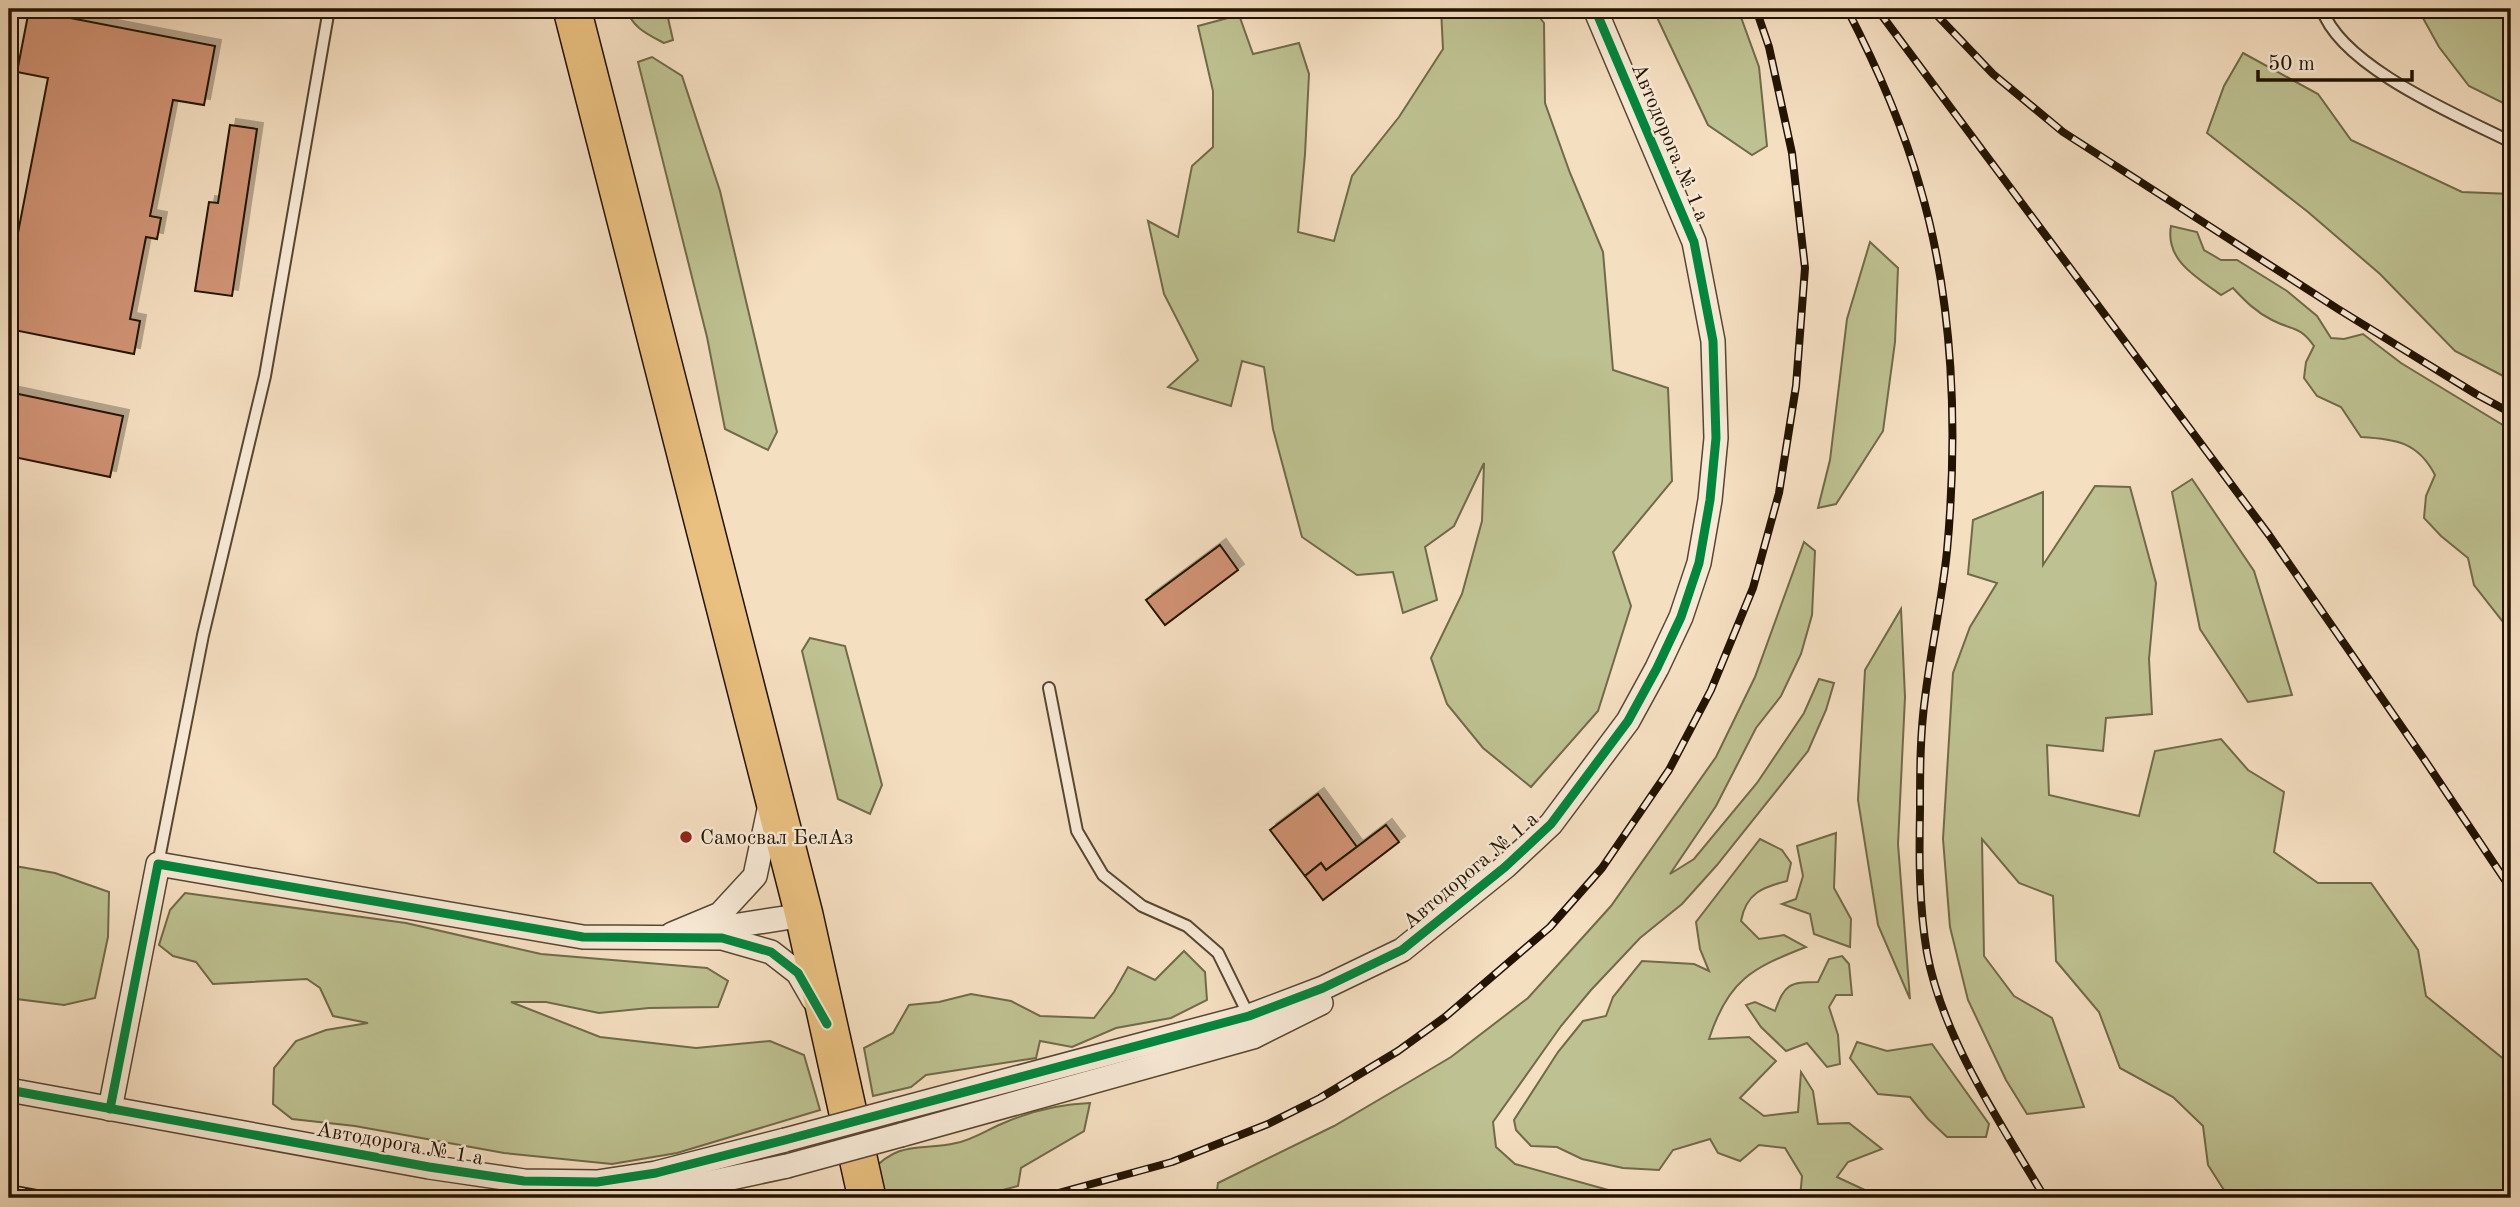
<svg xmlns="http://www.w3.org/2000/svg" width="2520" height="1207" font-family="'Old Standard TT',serif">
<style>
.green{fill:#bec191;stroke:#706a49;stroke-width:2}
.building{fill:#d19374;stroke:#221301;stroke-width:2;filter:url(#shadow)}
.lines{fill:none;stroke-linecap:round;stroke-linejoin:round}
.service-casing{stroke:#574631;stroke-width:14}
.minor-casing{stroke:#574631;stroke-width:26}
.trunk-casing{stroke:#221301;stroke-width:40}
.service{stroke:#f8ead7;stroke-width:10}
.minor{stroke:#f8ead7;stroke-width:23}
.trunk{stroke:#eac080;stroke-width:37}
.rail-casing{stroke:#221301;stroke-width:8}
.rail{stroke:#f8ead7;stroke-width:5;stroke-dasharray:16;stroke-linecap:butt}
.minor-bridge-casing{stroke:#574631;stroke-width:26;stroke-linecap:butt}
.minor-bridge{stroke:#f8ead7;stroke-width:23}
.cycleway-casing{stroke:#f8ead7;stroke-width:13}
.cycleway{stroke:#00873e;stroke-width:9}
.poi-dot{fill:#8f2418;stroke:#f8ead7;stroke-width:2.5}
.labels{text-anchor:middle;stroke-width:5;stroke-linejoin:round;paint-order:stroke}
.street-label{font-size:21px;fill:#221301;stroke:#f8ead7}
.poi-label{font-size:21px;fill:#221301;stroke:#f8ead7;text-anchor:start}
</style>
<defs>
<filter id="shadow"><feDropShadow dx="6" dy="-6" stdDeviation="0" flood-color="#0004"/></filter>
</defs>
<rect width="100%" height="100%" fill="#f5dfc1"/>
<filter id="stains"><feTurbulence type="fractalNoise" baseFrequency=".00286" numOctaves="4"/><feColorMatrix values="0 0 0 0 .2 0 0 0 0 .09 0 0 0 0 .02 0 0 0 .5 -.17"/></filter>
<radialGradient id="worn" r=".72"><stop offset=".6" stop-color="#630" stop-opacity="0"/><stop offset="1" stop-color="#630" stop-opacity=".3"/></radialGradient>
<g class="green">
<path d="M627 9H666L673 40 664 43C649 35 631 27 627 9Z"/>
<polygon points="1441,9 1533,9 1544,23 1545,103 1570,173 1603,252 1613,370 1668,388 1672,481 1613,552 1631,606 1598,711 1531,787 1483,748 1447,704 1431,658 1462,594 1482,521 1484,463 1454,526 1425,547 1437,600 1403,613 1393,572 1357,575 1302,537 1273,429 1264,367 1242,361 1231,406 1168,387 1198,360 1164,294 1148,221 1178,237 1192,166 1213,147 1213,91 1198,26 1239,15 1253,54 1299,43 1309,74 1305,154 1298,232 1334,241 1352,176 1399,117 1443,49"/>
<polygon points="1653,9 1738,9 1759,67 1767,146 1752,155 1708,125"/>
<polygon points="2418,9 2511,9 2511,107 2469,86 2439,47"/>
<polygon points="2243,53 2318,94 2351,140 2462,192 2511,194 2511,380 2455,351 2380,274 2308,212 2207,133 2224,86"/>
<polygon points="652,57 682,76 720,191 777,432 768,450 725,429 707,337 638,62"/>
<path d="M2171 226 2197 232 2204 250 2221 260H2237L2287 291 2317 316 2331 338 2344 339 2363 334 2401 363 2511 430V632L2474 585 2468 558 2441 536 2424 518 2426 496 2435 475C2418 442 2396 439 2361 437L2341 407 2317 396 2304 378 2306 362 2314 346C2299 325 2293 331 2272 320 2256 312 2245 301 2233 288L2221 295C2196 277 2165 260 2171 226Z"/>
<polygon points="1870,242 1898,268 1895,342 1883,431 1836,504 1818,508 1830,460 1847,319"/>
<polygon points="2192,479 2254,571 2292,695 2248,702 2200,629 2172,492"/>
<polygon points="2095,486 2130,487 2156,583 2149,659 2152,714 2106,718 2103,751 2047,745 2049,795 2139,816 2155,751 2221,739 2248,770 2284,792 2274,852 2318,883 2371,883 2418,950 2426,996 2511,1065 2511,1198 2229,1198 2208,1165 2203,1126 2173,1097 2120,1068 2099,1012 2056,961 2053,896 2019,883 1982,839 1984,956 2014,996 2052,1018 2084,1107 2027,1114 2006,1080 1968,1000 1950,927 1943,839 1953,673 1970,627 1997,583 1968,574 1973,520 2043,492 2043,565"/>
<polygon points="1804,542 1815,551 1812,615 1801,654 1781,696 1756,728 1716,806 1670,874 1694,859 1757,783 1804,713 1819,679 1834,683 1826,710 1808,751 1717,865 1682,904 1640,938 1591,990 1561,1026 1493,1122 1496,1147 1515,1164 1637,1198 1216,1198 1218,1183 1334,1126 1409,1082 1451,1057 1528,998 1611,906 1716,757 1755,677"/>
<polygon points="1901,609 1905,697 1898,844 1910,999 1878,925 1858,800 1865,670"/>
<polygon points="810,638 845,646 882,785 870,814 838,799 802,651"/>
<polygon points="1836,833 1834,888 1851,919 1850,947 1814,934 1810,914 1782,904 1796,899 1803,876 1797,846"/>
<path d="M1760 839 1782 850 1791 863 1787 881C1763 887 1746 893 1741 921L1759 939 1784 935 1806 947C1752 968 1728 980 1709 1039L1749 1037 1776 1061 1740 1098 1764 1116 1798 1112 1801 1072 1813 1091 1818 1124 1849 1123 1882 1149 1848 1162 1837 1177 1869 1192 1894 1198H1800L1802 1176 1785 1148 1759 1145 1740 1161 1718 1153 1710 1139 1673 1150 1659 1170 1623 1168 1582 1159 1557 1147 1531 1146 1516 1130 1514 1120 1558 1052 1583 1021 1606 1016 1613 997 1642 961 1694 964 1709 971 1700 949 1696 922Z"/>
<polygon points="9,865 55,873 109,892 108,937 95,998 64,1005 9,998"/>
<polygon points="185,893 406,923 541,954 707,968 728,981 718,1007 649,1008 599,1013 546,1002 511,1002 600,1037 696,1048 770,1041 804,1055 820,1110 677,1153 612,1164 504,1153 355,1126 292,1119 273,1104 274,1068 296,1041 326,1030 368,1023 333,1016 320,988 307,979 213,984 196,962 173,956 159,945 170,910"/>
<polygon points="1184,951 1205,972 1207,1000 1171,1018 1116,1028 1072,1047 1040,1041 1036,1058 926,1075 911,1087 873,1096 864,1048 893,1033 909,1005 939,1002 971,994 1011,1001 1040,1016 1094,1018 1114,992 1128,967 1155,980"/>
<path d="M1842 956 1849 964 1852 995H1836L1829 1007 1838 1035 1840 1064 1827 1067 1807 1043 1786 1051 1761 1027 1746 1005 1755 1002 1775 1011C1785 984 1789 982 1818 982L1829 959Z"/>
<polygon points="1857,1042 1887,1051 1932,1044 1989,1124 1986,1137 1947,1137 1928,1119 1910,1097 1878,1094 1850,1058"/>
<path d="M1090 1103 1084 1131 1021 1168 1018 1186 972 1198H878L872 1171C899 1140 921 1151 956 1143 973 1140 990 1128 1006 1122 1034 1110 1061 1104 1090 1103Z"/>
</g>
<g class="building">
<polygon points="29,10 215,46 204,105 173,100 150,216 161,218 157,239 146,237 130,319 140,321 134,354 9,329 9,279 48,78 17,72"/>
<polygon points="230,125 257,129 232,296 195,291 209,202 218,203"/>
<polygon points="9,392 123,416 110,477 9,456"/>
<polygon points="1220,545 1238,570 1165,625 1146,600"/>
<polygon points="1318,794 1357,847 1326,870 1321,863 1305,876 1270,830"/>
<polygon points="1386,825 1399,842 1323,900 1305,876 1321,863 1326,870"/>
</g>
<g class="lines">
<g class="service-casing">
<g id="service">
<path d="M2322 9C2341 67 2459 116 2511 142"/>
<polyline points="1049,688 1077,831 1103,875 1142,906 1187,926 1218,953 1249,1016"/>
<polyline points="158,864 203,635 265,376 329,9"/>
</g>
</g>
<g class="minor-casing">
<g id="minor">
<polyline points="707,930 804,915"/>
<polyline points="672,934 720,914 755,876 770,805"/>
<polyline points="9,1090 429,1167 524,1181 597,1182 656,1173 785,1140"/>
<polyline points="110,1109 158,864 583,937 722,938 771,952 798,973 813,999"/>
<polyline points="896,1110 1249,1016 1323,988 1402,950 1505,867 1551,824 1628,721 1657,668 1681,617 1699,563 1710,500 1716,438 1713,341 1694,242 1595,9"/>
<polyline points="901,1135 1253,1037 1321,1003"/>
<polyline points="601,1193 661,1193 787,1166"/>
</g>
</g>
<g class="trunk-casing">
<polyline id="trunk" points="572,9 804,915 867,1198"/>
</g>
<use href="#service" class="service"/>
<use href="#minor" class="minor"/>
<use href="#trunk" class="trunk"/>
<g class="rail-casing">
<g id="rail">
<path d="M1847 9C1876 65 1903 126 1920 187 1954 302 1958 432 1947 551 1942 600 1931 649 1925 698 1920 735 1920 773 1920 810 1919 857 1919 906 1927 953 1943 1039 2001 1124 2045 1198"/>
<polyline points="1877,9 2269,535 2424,759 2511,889"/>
<polyline points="1931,9 1993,74 2063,132 2338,309 2476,394 2511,413"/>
<polyline points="9,1188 64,1198"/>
<polyline points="1040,1198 1172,1162 1268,1124 1320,1098 1398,1051 1445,1017 1550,927 1602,868 1669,770 1711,690 1753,588 1779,493 1796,386 1805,268 1792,153 1769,47 1756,9"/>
</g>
</g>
<use href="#rail" class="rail"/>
<g class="minor-bridge-casing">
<g id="minor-bridge">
<polyline points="785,1140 896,1110"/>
<polyline points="787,1166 901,1135"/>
</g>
</g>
<use href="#minor-bridge" class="minor-bridge"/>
<g class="cycleway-casing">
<g id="cycleway">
<polyline points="9,1090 429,1167 524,1181 597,1182 656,1173 785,1140 1249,1016 1323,988 1402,950 1505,867 1551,824 1628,721 1657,668 1681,617 1699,563 1710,500 1716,438 1713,341 1694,242 1595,9"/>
<polyline points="110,1109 158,864 583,937 722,938 771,952 798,973 827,1024"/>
</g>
</g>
<use href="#cycleway" class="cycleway"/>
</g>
<circle class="poi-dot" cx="686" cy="837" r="7"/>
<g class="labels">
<g class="street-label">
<text transform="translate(1671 142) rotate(67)" y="7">Автодорога № 1 а</text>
<text transform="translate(1470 870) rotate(-40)" y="7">Автодорога № 1 а</text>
<text transform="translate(400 1143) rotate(10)" y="7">Автодорога № 1 а</text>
</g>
<g class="poi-label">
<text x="700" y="844">Самосвал БелАз</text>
</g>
</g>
<rect width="2520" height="1207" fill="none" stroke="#f5dfc1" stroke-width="35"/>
<rect x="10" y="10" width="2499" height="1186" fill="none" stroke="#221301" stroke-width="3.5"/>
<rect x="18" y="18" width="2485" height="1172" fill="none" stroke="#221301" stroke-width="2"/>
<path d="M2258 70v10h154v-10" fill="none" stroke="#221301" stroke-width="3.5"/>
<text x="2268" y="70" font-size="21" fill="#221301" stroke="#f8ead7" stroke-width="5" paint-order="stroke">50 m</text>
<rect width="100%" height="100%" filter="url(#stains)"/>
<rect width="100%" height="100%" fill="url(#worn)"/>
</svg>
